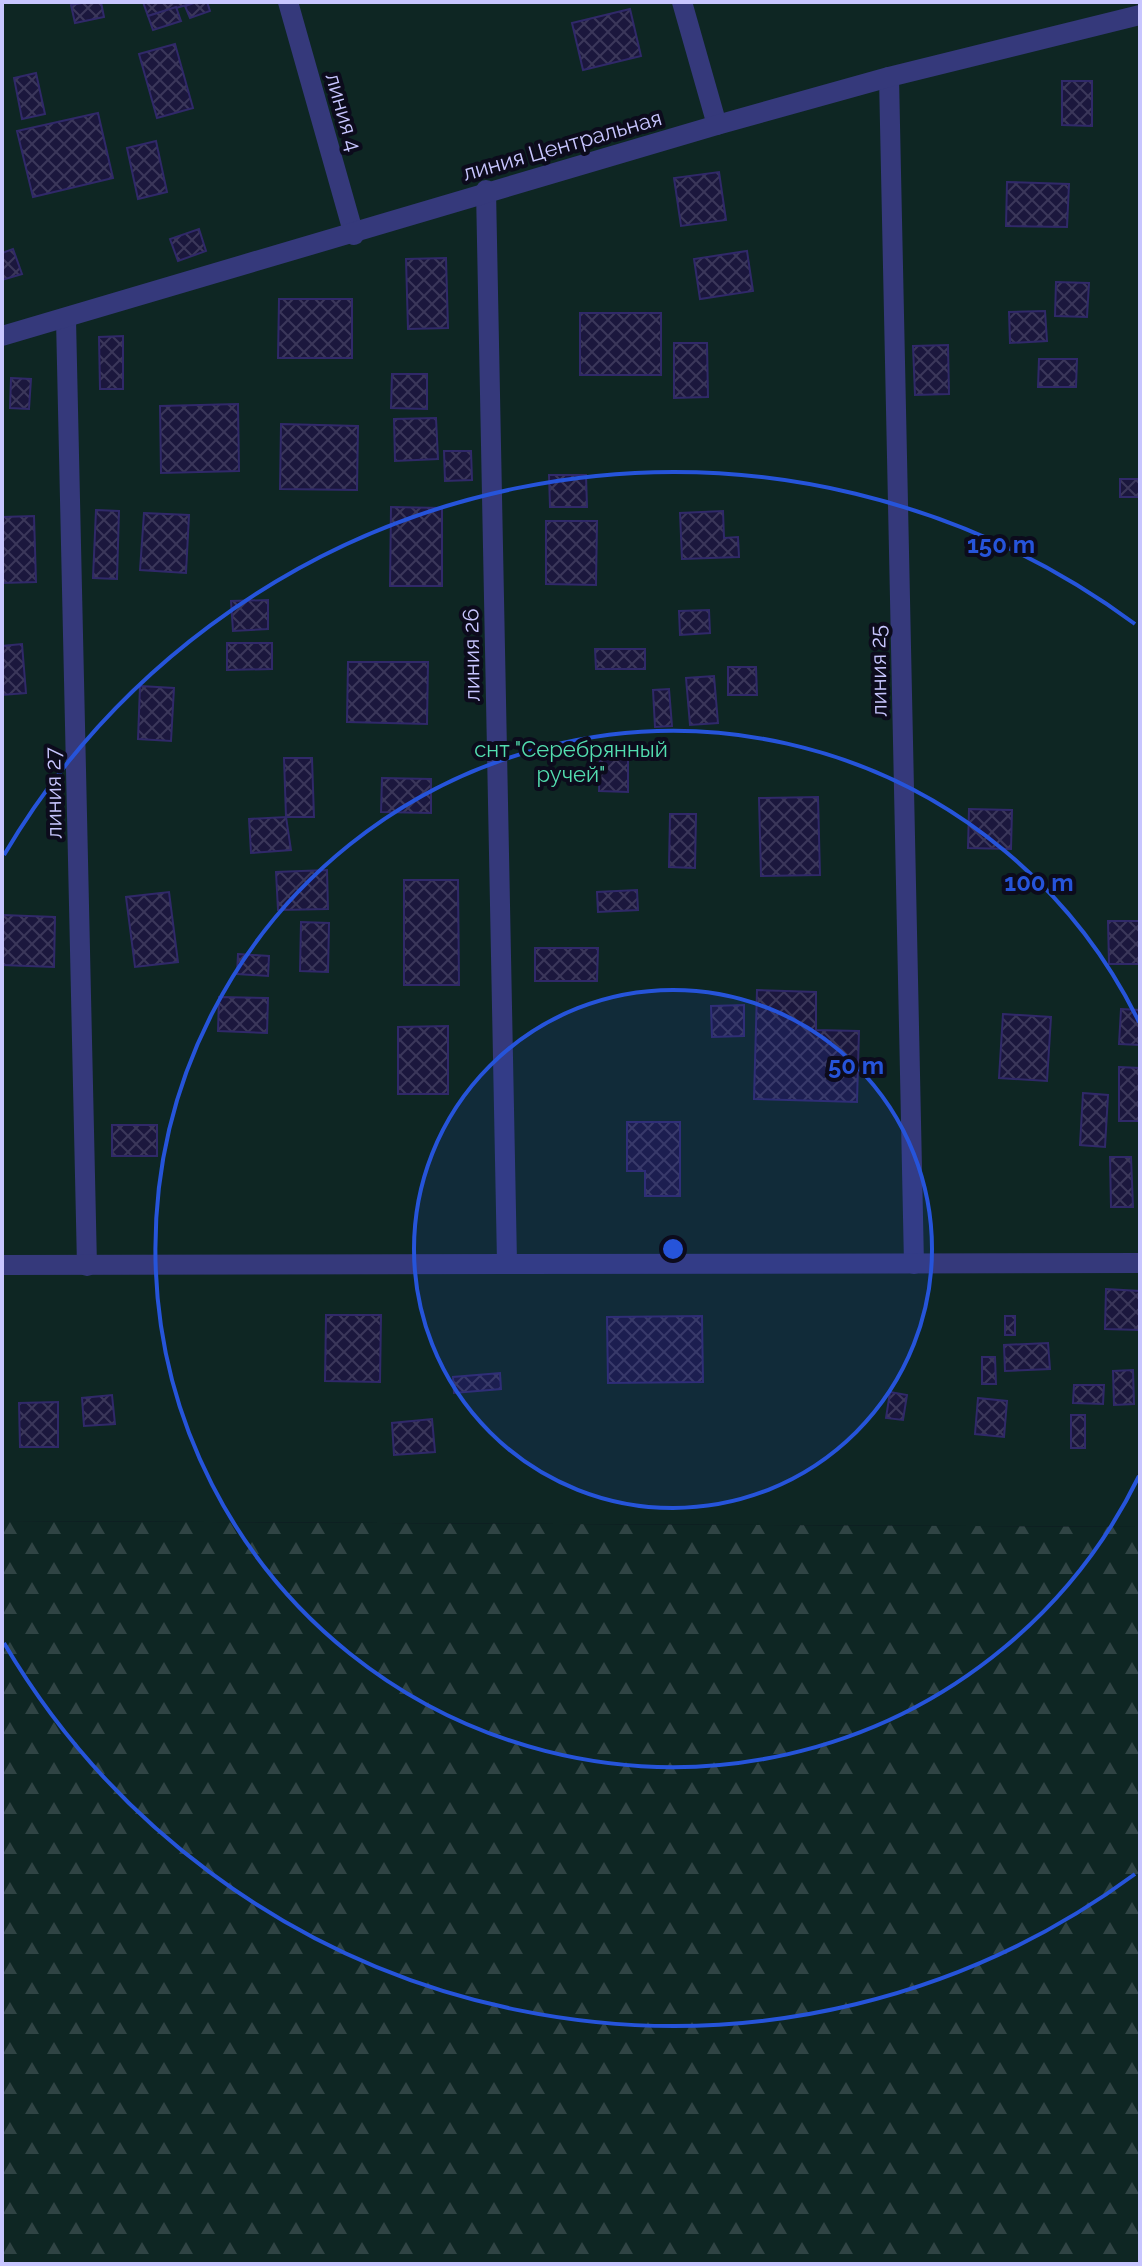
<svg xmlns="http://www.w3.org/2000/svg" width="1142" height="2266" font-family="Raleway,sans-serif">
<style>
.green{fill:#0e2623}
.forest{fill:url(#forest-firs)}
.building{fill:url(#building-cross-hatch);stroke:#302969;stroke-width:2}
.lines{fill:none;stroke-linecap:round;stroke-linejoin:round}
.minor{stroke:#35397b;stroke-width:20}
.ring{fill:none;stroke:#2654da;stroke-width:4}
.labels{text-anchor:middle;stroke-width:8;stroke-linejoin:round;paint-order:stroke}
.street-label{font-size:22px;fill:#c8c6ff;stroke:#0c0b1c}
.park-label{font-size:22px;fill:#53deb0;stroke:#0c0b1c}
.centre{fill:#2654da;stroke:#0c0b1c;stroke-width:4}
.ring-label{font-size:24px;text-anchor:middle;font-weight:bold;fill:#2654da;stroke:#0c0b1c;stroke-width:8;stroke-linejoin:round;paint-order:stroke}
</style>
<defs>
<pattern id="forest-firs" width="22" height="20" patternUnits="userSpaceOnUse" patternTransform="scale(2)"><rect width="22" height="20" fill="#0e2623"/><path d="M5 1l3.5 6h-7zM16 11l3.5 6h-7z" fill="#304444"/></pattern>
<pattern id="building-cross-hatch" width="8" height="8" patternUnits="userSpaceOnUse" patternTransform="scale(2)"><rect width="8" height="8" fill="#1b173d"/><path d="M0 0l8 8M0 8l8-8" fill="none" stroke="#3b375a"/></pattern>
</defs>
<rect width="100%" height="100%" fill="#0c0b1c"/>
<polygon class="green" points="2,2 1140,2 1140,1527 2,1521"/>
<polygon class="forest" points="2,1521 1140,1527 1140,2264 2,2264"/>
<g class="building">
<polygon points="87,2 101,2 104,17 75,23 71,5"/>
<polygon points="143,2 197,2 148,16"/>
<polygon points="197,2 207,2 210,11 190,18 185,6"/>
<polygon points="176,7 181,21 153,30 148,16"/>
<polygon points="630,9 641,56 583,70 572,23"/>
<polygon points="175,44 193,108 157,118 139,54"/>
<polygon points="36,73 45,114 22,119 14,78"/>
<polygon points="1062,81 1092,81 1092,126 1062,125"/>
<polygon points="98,113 113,178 33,197 17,131"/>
<polygon points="156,141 167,192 138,199 127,148"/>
<polygon points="719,172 726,220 681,226 674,178"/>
<polygon points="1007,182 1069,184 1067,227 1006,226"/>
<polygon points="199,229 206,251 178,261 170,239"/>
<polygon points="13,249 22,274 2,280 2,253"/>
<polygon points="747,251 753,291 700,299 694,259"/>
<polygon points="446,258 448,328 408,329 406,259"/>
<polygon points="1056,282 1089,283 1087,317 1055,316"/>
<polygon points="279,299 352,299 352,358 278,358"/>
<polygon points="1045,311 1047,341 1010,343 1009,312"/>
<rect x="580" y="313" width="81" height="62"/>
<polygon points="123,336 123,389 100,389 99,337"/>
<polygon points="674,343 707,343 708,397 674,398"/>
<polygon points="948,345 949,394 915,395 913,346"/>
<polygon points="1039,359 1077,359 1076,387 1038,387"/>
<polygon points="392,374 427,374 427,409 391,408"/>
<polygon points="11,378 31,379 29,409 10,408"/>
<polygon points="238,404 239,471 161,473 160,406"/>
<polygon points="436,418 438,459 395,461 394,419"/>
<polygon points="281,424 358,426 357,490 280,489"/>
<polygon points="444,451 471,451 472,480 445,481"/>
<polygon points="549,475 586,475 587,507 550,507"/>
<rect x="1120" y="479" width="20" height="18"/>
<polygon points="391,507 442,508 442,586 390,586"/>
<polygon points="96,510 119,511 117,579 93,578"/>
<polygon points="723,511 724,538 738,537 739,557 682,559 680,513"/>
<polygon points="144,513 189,515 186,573 140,570"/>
<polygon points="34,516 36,582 2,583 2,517"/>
<polygon points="546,521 597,521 596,585 546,584"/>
<polygon points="268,600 268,629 233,631 231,601"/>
<polygon points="709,610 710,633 680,635 679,611"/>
<polygon points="227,643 272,643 272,669 227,670"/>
<polygon points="22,644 26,693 2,695 2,646"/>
<polygon points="595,649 645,649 645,669 596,669"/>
<polygon points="348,662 428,662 427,724 347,722"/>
<polygon points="728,667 756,667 757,695 728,695"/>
<polygon points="714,676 718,723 690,725 686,678"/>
<polygon points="140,686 174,688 171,741 138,739"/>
<polygon points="669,689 672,726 655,727 653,690"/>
<polygon points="600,754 628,754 628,792 599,791"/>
<polygon points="284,758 312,758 314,817 286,817"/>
<polygon points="382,778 431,779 431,813 381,812"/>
<polygon points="818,797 820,875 761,876 759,798"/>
<polygon points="969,809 1012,810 1011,849 968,848"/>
<polygon points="670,814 696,814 695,868 669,867"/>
<polygon points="286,817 291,850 251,853 249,819"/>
<polygon points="327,870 328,909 278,910 276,872"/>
<polygon points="404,880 458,880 459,985 404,985"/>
<polygon points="637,890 638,910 598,912 597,892"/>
<polygon points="169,892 178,962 135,967 126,897"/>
<polygon points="2,915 55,917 54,967 2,965"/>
<polygon points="1108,921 1140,921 1140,964 1109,964"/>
<polygon points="301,922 329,923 328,972 300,971"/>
<polygon points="535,948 598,948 597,981 535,981"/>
<polygon points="238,954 269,956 268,976 237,974"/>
<polygon points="757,990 816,992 816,1030 859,1031 857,1102 754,1099"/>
<polygon points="219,997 268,998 267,1033 218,1031"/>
<polygon points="744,1005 744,1036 712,1037 711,1006"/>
<polygon points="1121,1009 1140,1010 1140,1045 1119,1044"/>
<polygon points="1003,1014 1051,1017 1047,1081 999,1078"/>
<polygon points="448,1026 448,1094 398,1094 398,1027"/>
<polygon points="1119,1067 1140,1068 1140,1121 1119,1121"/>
<polygon points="1083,1093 1108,1095 1105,1147 1080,1145"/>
<polygon points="627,1122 680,1122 680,1196 645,1196 645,1171 627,1171"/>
<rect x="112" y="1125" width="45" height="31"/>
<polygon points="1110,1157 1131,1157 1133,1207 1111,1207"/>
<polygon points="1106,1289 1140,1291 1140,1330 1105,1329"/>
<polygon points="326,1315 381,1315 380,1382 325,1381"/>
<polygon points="702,1316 703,1382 608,1383 607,1317"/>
<rect x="1005" y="1316" width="10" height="19"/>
<polygon points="1048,1343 1050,1369 1005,1371 1004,1345"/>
<polygon points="982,1357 995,1357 996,1384 982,1384"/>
<polygon points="1133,1370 1134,1404 1114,1405 1113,1371"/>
<polygon points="500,1373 501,1389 454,1393 453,1377"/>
<polygon points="1074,1385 1104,1385 1103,1404 1073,1403"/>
<polygon points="890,1392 907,1395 903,1420 886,1418"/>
<polygon points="112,1395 115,1424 84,1426 82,1398"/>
<polygon points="978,1398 1007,1401 1004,1437 975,1434"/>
<polygon points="58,1402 58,1447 20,1447 19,1403"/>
<rect x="1071" y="1415" width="14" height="33"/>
<polygon points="432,1419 435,1452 394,1455 392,1423"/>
</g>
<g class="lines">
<g class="minor">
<polyline points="288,2 354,235"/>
<polyline points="682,2 717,125"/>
<polyline points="889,77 914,1264"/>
<polyline points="486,190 507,1262"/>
<polyline points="66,319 87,1266"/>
<polyline points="2,336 717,125 889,77 1140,15"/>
<polyline points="2,1265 1140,1263"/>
</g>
</g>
<circle cx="673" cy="1249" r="259" fill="#2654da" fill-opacity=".12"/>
<g class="ring">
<circle cx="673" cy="1249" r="259"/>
<path d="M1139 1476A518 518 0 1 1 1139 1022"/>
<path d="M1135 1874A777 777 0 0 1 4 1643M4 855A777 777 0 0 1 1135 624"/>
</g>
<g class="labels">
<g class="street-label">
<text transform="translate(344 112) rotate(74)" y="8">линия 4</text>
<text transform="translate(562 145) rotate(-16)" y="8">линия Центральная</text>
<text transform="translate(471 655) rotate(-91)" y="8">линия 26</text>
<text transform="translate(878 671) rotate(-91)" y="8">линия 25</text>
<text transform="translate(53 793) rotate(-91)" y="8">линия 27</text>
</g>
<g class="park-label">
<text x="571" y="757">снт "Серебрянный<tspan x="571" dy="25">ручей"</tspan></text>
</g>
</g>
<circle cx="673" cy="1249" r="12" class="centre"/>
<g class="ring-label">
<text x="1001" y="553">150 m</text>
<text x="1039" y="891">100 m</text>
<text x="856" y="1074">50 m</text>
</g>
<rect width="1142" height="2266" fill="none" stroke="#c8c6ff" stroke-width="8"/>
</svg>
